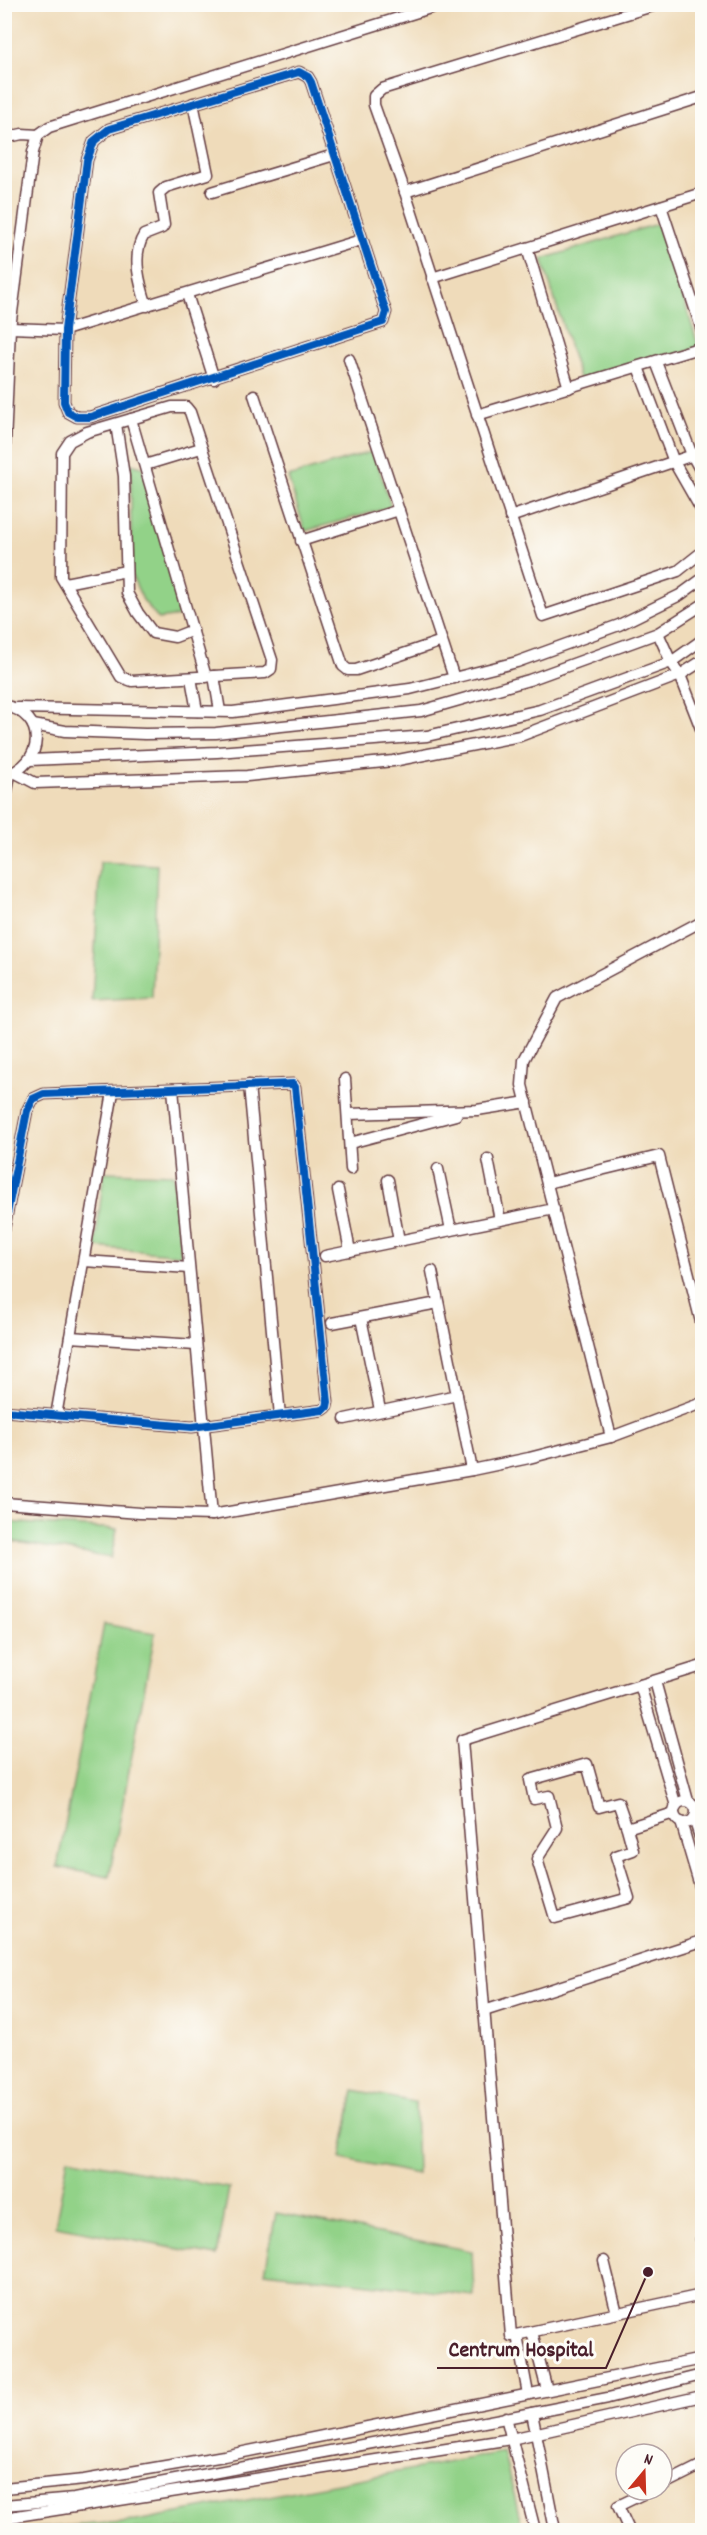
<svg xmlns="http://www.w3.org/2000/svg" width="707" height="2535" font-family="Dekko,sans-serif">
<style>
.green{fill:#92d288;stroke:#6e785a;stroke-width:1.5}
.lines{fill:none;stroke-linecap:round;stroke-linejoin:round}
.minor-casing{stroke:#633b40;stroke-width:13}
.minor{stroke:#fff;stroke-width:10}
.cycleway-casing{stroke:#fdfcf7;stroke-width:11}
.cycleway{stroke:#0057b8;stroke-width:8}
.leader{fill:none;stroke:#4a1f2b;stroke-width:2}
.callout-dot{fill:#4a1f2b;stroke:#fdfcf7;stroke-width:2}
.callout-label{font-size:22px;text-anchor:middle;font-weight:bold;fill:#4a1f2b;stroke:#fdfcf7;stroke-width:6;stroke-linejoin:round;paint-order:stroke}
</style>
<rect width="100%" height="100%" fill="#fdfcf7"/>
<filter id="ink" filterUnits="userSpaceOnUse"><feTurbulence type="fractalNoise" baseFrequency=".0167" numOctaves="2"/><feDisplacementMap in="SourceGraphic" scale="12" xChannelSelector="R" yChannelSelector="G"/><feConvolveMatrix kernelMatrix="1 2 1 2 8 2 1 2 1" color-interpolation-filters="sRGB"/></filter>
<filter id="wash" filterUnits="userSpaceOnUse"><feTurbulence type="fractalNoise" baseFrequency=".008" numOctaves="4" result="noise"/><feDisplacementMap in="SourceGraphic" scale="24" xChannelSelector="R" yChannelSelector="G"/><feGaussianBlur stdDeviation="1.35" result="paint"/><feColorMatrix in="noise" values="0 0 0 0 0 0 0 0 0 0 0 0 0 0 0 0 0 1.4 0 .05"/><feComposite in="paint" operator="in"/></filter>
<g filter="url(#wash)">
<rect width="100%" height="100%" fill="#efdbba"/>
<g class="green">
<polygon points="660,223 699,348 581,384 542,259"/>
<polygon points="374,451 391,507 305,531 288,477"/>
<polygon points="131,464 142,467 184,608 180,616 158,619 143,600 131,574"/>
<polygon points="100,862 157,865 152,998 92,1001"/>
<polygon points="104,1172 173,1174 181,1255 95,1247"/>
<polygon points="4,1522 5,1522 117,1529 111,1558 5,1540"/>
<polygon points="104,1624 155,1633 109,1877 57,1867"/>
<polygon points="354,2090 415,2102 417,2174 341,2158"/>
<polygon points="68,2158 229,2188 217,2256 55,2226"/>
<polygon points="276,2213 472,2251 474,2296 265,2272"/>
<polygon points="503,2452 523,2530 14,2530 136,2521"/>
</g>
</g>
<g filter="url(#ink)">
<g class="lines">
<g class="minor-casing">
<g id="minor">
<polyline points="659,4 382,89 374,96 374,105 405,192 543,616 678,571 702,552"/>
<polygon points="299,72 308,77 311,82 386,312 383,322 90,417 77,417 68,412 64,402 65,330 87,160 94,141 109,129"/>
<polyline points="4,138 22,134 38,135"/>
<polyline points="212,192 334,155"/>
<polyline points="405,192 702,97"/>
<polyline points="661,206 702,330"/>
<polyline points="527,248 569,388"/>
<polyline points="432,278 702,193"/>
<polyline points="187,294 214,379"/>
<path d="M147 306C140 285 131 255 144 235L162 228 164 225 159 193 166 187 208 174 193 103"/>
<polyline points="10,328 65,330 361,240"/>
<polyline points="349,359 454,678"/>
<polyline points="656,362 692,455 702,473"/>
<polyline points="638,367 674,462 702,511"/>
<polyline points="254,395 343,666 348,670 356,670 442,641"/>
<polygon points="172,407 186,407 190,412 272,660 271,669 265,673 132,681 121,677 61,577 62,453 70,441 87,432"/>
<polyline points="477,415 702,347"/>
<polyline points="131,419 206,677"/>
<polyline points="116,424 124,476 127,593 138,613 153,633 175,637 193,630"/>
<polyline points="145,465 201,448"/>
<polyline points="4,468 10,328 33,152 38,135 49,127 443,4"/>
<polyline points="510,517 702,452"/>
<polyline points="301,541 399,510"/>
<polyline points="65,583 126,571"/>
<polyline points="658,633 671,662 680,675 702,731"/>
<polyline points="214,676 220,711"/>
<polyline points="191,678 197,711"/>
<path d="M4 705C48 715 45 764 4 776"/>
<polyline points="17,708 233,712 410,689 517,662 619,625 680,595 702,579"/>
<polyline points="33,725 65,731 145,734 216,733 421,711 529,680 658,633 702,605"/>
<polyline points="30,760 217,752 427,736 540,710 671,662 702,640"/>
<polyline points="16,773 35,783 247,776 393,761 520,736 680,675 702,661"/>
<polyline points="4,809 10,774"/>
<polyline points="345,1079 351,1169"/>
<polyline points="249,1085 280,1416"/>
<polyline points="173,1089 212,1515"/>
<polyline points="348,1114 477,1110 527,1102"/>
<polyline points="350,1143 456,1115"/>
<polyline points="488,1159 500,1220"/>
<polyline points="438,1169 451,1230"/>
<polyline points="388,1180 399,1241"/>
<polyline points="547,1183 659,1156 702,1326"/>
<polyline points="338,1190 350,1251"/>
<polyline points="4,1229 27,1111 33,1099 44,1094 293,1084 295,1087 328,1402 327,1407 323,1410 192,1427 4,1411"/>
<polyline points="325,1256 554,1209"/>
<polyline points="84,1261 189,1268"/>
<polyline points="432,1271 472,1470"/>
<polyline points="361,1318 380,1410"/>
<polyline points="332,1323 438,1303"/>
<polyline points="70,1337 196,1345"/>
<polyline points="56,1416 113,1092"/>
<polyline points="345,1419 457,1395"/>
<polyline points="611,1437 522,1085 524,1060 557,998 702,921"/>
<polyline points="4,1503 140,1513 212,1515 472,1470 529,1458 611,1437 702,1403"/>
<polyline points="702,1666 462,1740 511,2336 702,2295"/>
<polyline points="655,1681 688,1801"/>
<polyline points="640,1685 676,1806"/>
<circle cx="685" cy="1812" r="11"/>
<polyline points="694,1819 702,1843"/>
<polyline points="681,1822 702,1893"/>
<polyline points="627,1828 633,1850 616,1856 629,1898 555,1918 537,1859 557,1828 549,1796 534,1799 530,1780 587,1764 599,1807 618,1802 627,1828 674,1813"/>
<polyline points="484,2011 702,1941"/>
<polyline points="701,2239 702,2243"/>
<polyline points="604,2261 617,2313"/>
<polyline points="532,2332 547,2390"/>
<polyline points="517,2335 528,2394"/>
<polyline points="532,2413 555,2530"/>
<polyline points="506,2417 535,2530"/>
<polyline points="662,2485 702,2465"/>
<polyline points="4,2488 84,2480 224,2456 702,2359"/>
<polyline points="4,2505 74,2499 532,2413 608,2398 702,2375"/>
<polyline points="4,2518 511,2439 702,2396"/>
<polyline points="629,2530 618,2506 651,2490"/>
</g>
</g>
<use href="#minor" class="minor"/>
<g class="cycleway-casing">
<g id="cycleway">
<polygon points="299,72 308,77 311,82 386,312 383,322 90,417 77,417 68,412 64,402 65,330 87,160 94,141 109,129"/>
<polyline points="4,1229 27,1111 33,1099 44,1094 293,1084 295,1087 328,1402 327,1407 323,1410 192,1427 4,1411"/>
</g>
</g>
<use href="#cycleway" class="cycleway"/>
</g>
</g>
<path class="leader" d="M648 2272L606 2368H437"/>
<circle class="callout-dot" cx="648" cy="2272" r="6"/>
<g class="callout-label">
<text x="521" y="2356">Centrum Hospital</text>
</g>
<rect width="707" height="2535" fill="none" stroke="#fdfcf7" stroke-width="24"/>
<g transform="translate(644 2472) rotate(19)"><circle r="28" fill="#fdfcf7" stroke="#b5a4a5" stroke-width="1.5"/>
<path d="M0-4.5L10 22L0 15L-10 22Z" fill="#c8321e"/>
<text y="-9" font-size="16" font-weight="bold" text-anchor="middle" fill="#4a1f2b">N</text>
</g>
</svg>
